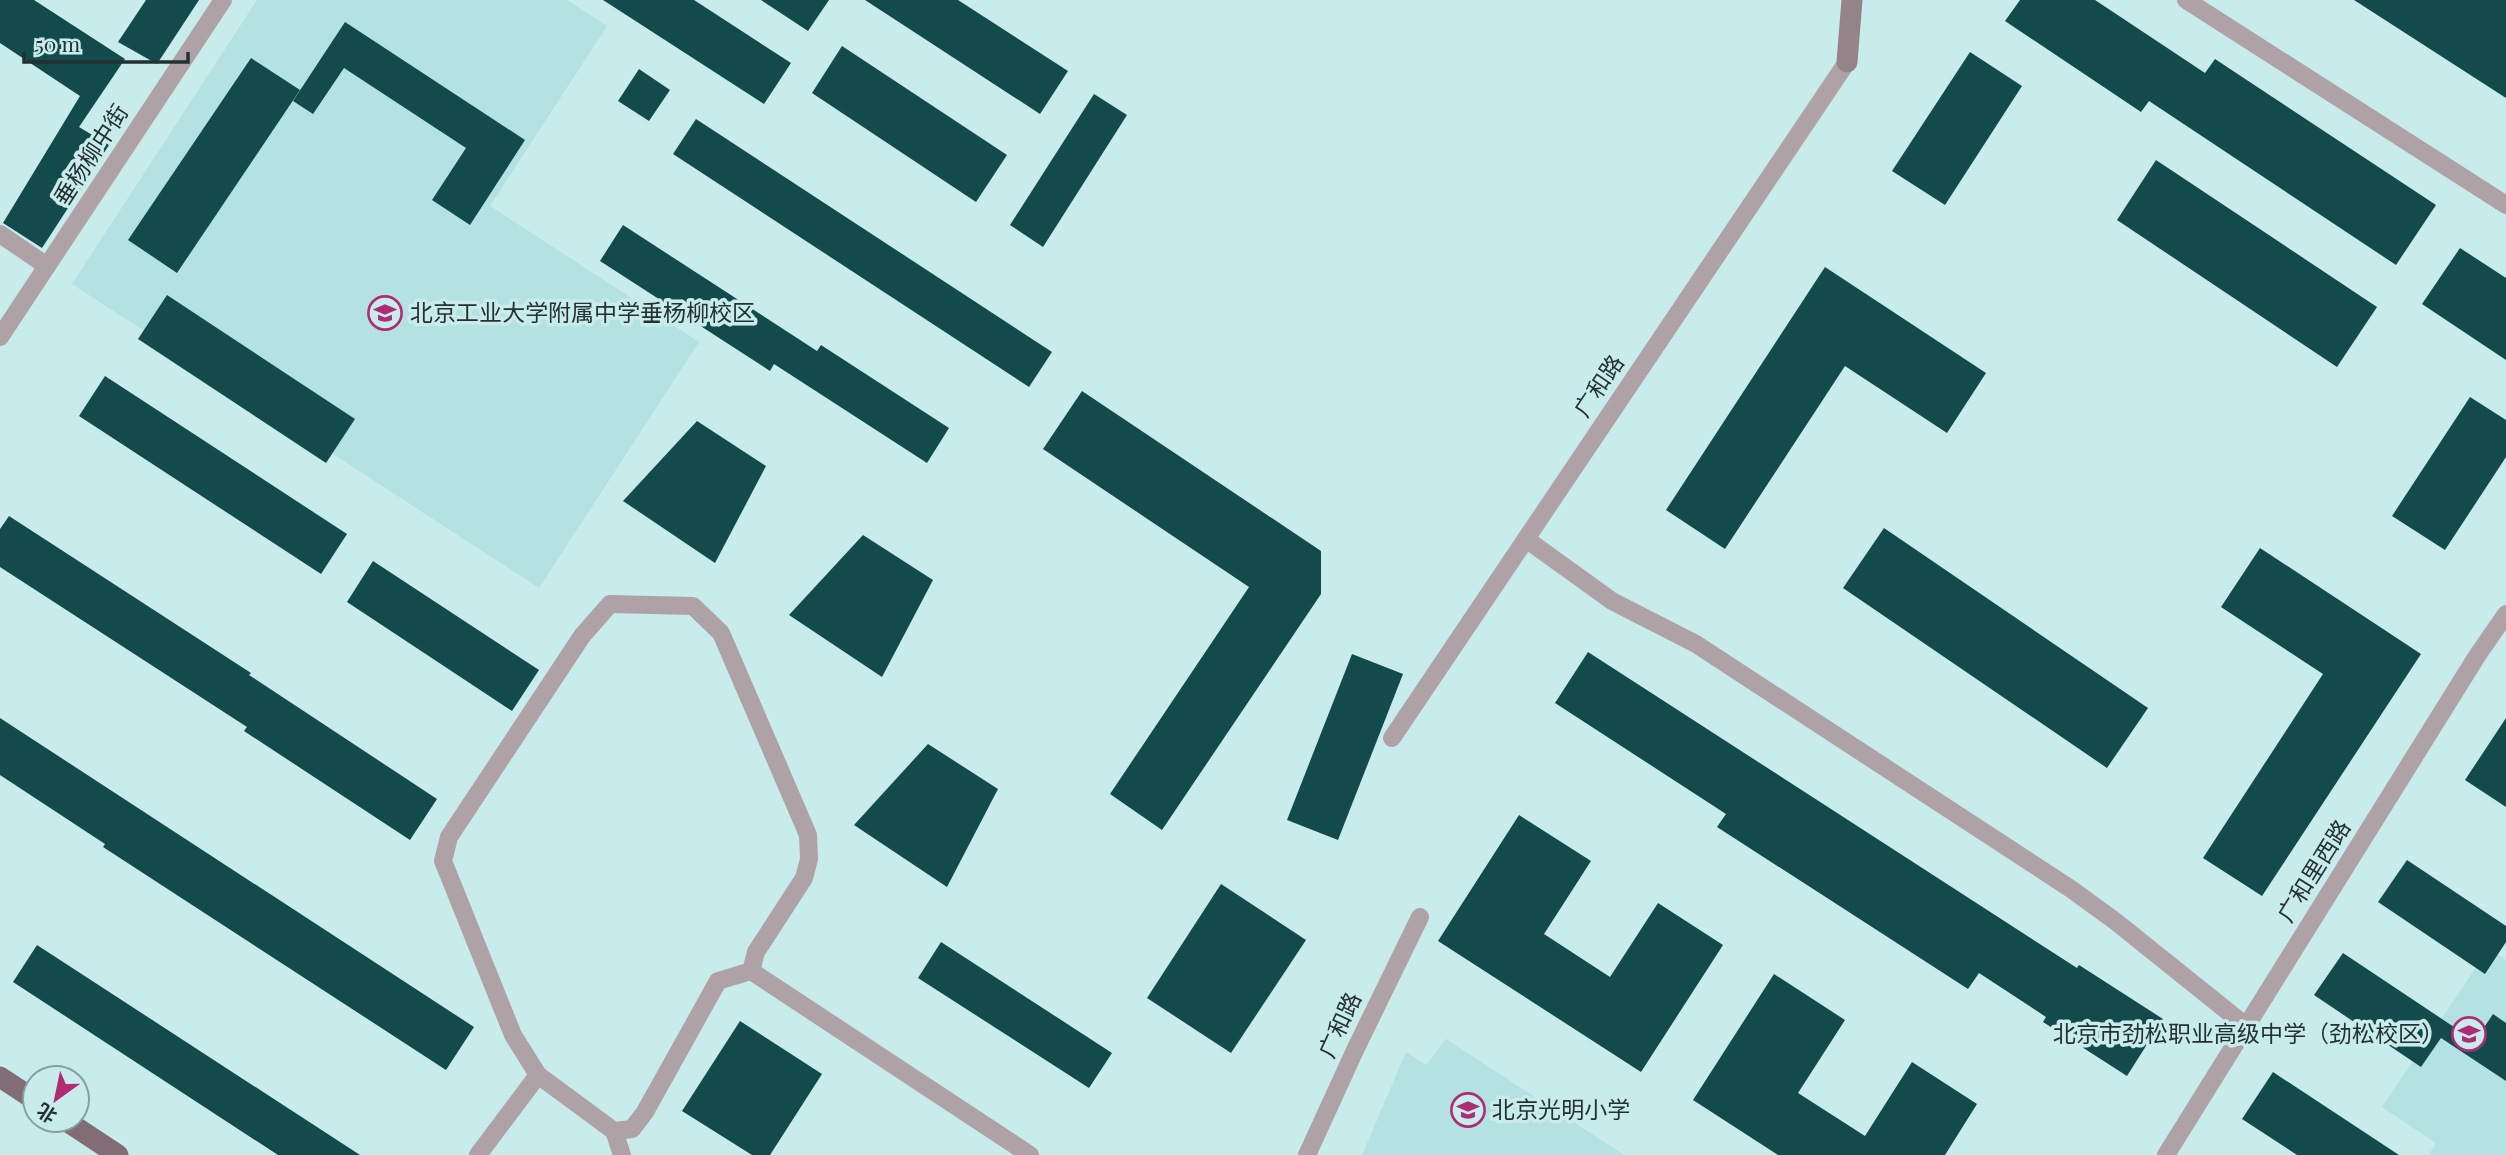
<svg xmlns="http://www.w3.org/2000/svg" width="2506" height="1155" font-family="'Playfair Display','Noto Sans SC',serif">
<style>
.built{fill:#b4e1e2}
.building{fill:#134b4d}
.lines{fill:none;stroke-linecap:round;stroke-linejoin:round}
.street{stroke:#afa2a7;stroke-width:18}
.secondary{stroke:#95838a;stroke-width:21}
.primary{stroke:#826c75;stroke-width:21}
.labels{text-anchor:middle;stroke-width:7;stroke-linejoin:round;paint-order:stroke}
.street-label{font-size:23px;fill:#243132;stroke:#c8ebec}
.poi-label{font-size:23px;fill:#243132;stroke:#c8ebec;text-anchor:start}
</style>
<rect width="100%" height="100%" fill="#c8ebec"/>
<g class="built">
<polygon points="257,0 567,0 607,26 490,206 699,342 539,588 72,284"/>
<polygon points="2489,948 2506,960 2506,1155 2429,1155 2436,1143 2382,1107"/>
<polygon points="1446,1039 1624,1155 1362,1155 1406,1052 1426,1065"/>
</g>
<g class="building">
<polygon points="0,0 34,0 125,59 79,127 109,145 42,248 3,223 80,96 0,43"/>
<polygon points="146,0 199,0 157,64 118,42"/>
<polygon points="603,0 694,0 791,63 764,104"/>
<polygon points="761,0 829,0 808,31"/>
<polygon points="865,0 958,0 1068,71 1040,114"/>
<polygon points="2020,0 2095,0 2205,73 2215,59 2436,205 2396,265 2149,101 2141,112 2005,21"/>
<polygon points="2354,0 2506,0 2506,98"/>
<polygon points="345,22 525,140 470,225 432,200 466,148 344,68 313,114 293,101"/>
<polygon points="842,46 1007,155 976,202 812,93"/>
<polygon points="1970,52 2022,86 1945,205 1892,171"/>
<polygon points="251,58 300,90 177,273 128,240"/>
<polygon points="639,69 670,90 649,121 618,101"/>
<polygon points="1094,94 1127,115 1043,247 1010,225"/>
<polygon points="696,119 1052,352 1029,387 673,154"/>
<polygon points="2156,160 2377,307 2337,367 2117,220"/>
<polygon points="623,225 817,351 821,345 949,428 927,463 774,364 770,371 600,261"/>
<polygon points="2460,248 2506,278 2506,360 2422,304"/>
<polygon points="1825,267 1986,373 1947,433 1845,366 1725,549 1666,510"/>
<polygon points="167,295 355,419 326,463 138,339"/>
<polygon points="105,376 347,534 321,574 79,416"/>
<polygon points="1082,391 1321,551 1321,594 1162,830 1110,794 1249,587 1043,449"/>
<polygon points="2470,397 2506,420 2506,457 2445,550 2392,516"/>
<polygon points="697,421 766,466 715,563 623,501"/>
<polygon points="9,516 251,673 249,675 437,799 410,840 244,731 247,727 0,567 0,529"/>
<polygon points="1884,528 2148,708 2107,768 1843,588"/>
<polygon points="863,535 933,580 882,677 789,615"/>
<polygon points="2260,548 2421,654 2262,896 2203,858 2323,674 2221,607"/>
<polygon points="373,561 539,670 512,711 347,602"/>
<polygon points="1588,652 2077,968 2079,965 2163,1019 2127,1076 2043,1022 2046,1017 1979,973 1968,989 1717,827 1726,814 1555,703"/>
<polygon points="1352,654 1403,674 1338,840 1287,820"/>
<polygon points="0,718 474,1027 446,1070 103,847 105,844 0,775"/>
<polygon points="2506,718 2506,807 2465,780"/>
<polygon points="928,744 998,789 947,887 854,825"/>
<polygon points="1519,815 1591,861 1544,934 1610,977 1658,903 1723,945 1641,1072 1438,941"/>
<polygon points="2407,860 2506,926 2506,942 2485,974 2378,902"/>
<polygon points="1221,884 1306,940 1231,1053 1147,998"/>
<polygon points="941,942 1112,1053 1089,1088 918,978"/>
<polygon points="37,945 360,1155 278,1155 13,982"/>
<polygon points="2343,953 2475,1041 2493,1014 2506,1023 2506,1081 2441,1038 2421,1067 2314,995"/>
<polygon points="1774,974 1845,1020 1798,1093 1865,1136 1912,1062 1977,1104 1945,1155 1778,1155 1693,1100"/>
<polygon points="740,1021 822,1074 770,1155 752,1155 682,1111"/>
<polygon points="2273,1072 2399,1155 2297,1155 2242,1119"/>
</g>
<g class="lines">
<g class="street">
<polyline points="2186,0 2506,205"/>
<polyline points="0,234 47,266"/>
<polyline points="0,337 223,0"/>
<polyline points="1526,539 1612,601 1696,644 2071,889 2115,921 2246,1026"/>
<polyline points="1392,738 1847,62"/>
<polyline points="751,971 756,952 804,878 809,859 808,835 721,633 693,606 610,604 582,636 449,837 443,861 513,1035 538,1075 614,1131 632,1129 645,1112 718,981 751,971 1030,1155"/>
<polyline points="614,1131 622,1155"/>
<polyline points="478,1155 538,1075"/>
<polyline points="1307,1155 1356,1048 1420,917"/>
<polyline points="2166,1155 2477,656 2506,614"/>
</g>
<polyline class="secondary" points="1847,62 1852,0"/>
<g class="primary">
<polyline points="0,1077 35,1100"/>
<polyline points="65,1120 118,1155"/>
</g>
</g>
<defs>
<g id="school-ring" transform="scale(1.75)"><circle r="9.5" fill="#c8ebec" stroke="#af2c75" stroke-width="1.5"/><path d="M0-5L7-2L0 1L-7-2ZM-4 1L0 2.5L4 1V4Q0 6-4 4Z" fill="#af2c75"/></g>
</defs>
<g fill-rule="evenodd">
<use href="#school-ring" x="385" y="313"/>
<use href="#school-ring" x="2469" y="1034"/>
<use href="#school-ring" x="1468" y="1110"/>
</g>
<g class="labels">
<g class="street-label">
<text transform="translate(91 155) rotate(-57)" y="8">垂杨柳中街</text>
<text transform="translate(1599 386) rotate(-56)" y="8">广和路</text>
<text transform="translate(2314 871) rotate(-58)" y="8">广和里西路</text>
<text transform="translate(1340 1025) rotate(-65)" y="8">广和路</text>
</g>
<g class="poi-label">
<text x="410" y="321">北京工业大学附属中学垂杨柳校区</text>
<text x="2444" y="1042" text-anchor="end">北京市劲松职业高级中学（劲松校区）</text>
<text x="1492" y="1118">北京光明小学</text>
</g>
</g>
<g transform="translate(56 1099) rotate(213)"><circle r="33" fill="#c8ebec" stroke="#86a1a2" stroke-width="2"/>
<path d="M0-5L12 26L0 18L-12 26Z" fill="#af2c75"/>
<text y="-10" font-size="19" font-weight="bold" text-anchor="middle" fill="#243132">北</text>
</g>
<path d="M24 52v10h164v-10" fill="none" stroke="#243132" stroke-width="3.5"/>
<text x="35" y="52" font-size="21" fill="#243132" stroke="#c8ebec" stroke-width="5" paint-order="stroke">50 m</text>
</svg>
